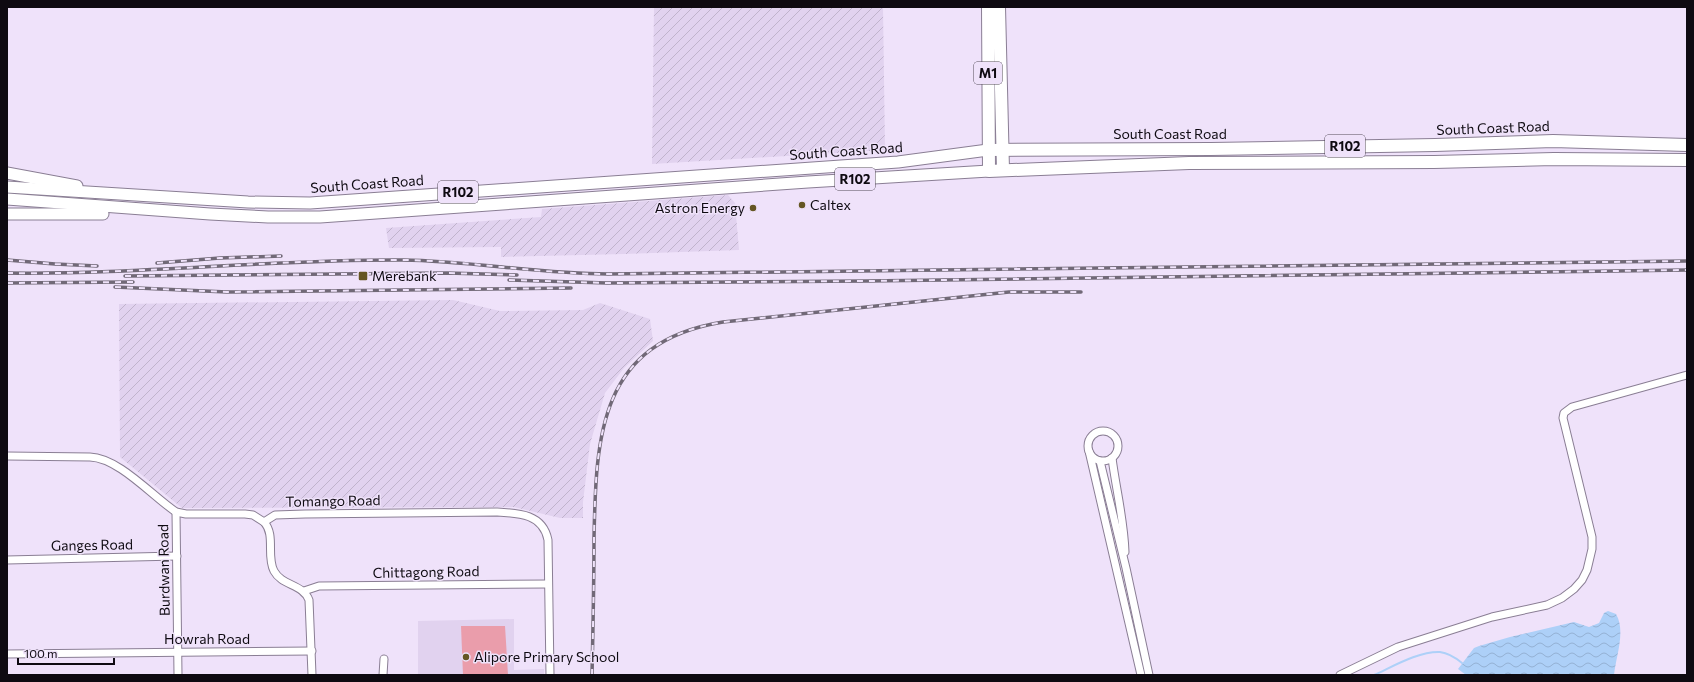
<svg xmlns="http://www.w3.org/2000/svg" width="1694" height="682" font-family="Commissioner,sans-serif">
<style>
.built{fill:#e1d2ef}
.industrial{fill:url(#industrial-furrows)}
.green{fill:#ea9dab}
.water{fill:url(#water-waves)}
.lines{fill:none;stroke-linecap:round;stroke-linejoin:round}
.stream{stroke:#add0f8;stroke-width:2}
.minor-casing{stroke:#8a7e94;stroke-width:9}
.primary-casing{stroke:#8a7e94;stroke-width:13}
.trunk-casing{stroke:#8a7e94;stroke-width:14}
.minor{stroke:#fff;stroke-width:7}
.primary{stroke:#fff;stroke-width:11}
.trunk{stroke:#fff;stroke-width:12}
.rail-casing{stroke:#716977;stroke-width:3.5}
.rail{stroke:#efe2fa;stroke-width:2;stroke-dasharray:6;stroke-linecap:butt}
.poi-dot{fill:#655623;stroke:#efe2fa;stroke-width:1.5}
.labels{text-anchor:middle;stroke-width:3;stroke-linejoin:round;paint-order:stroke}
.shield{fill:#efe2fa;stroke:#524b57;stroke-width:1}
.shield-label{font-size:13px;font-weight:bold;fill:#0e0a11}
.street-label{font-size:14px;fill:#0e0a11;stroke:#efe2fa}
.poi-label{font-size:14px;fill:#0e0a11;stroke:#efe2fa;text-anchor:start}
</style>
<defs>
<pattern id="industrial-furrows" width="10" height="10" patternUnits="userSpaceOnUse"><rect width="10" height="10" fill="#e1d2ef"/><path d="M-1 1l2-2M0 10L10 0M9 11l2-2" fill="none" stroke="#c0b3cc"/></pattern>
<pattern id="water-waves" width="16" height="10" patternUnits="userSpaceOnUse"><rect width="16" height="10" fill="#add0f8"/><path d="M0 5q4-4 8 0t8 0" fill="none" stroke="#94b1d4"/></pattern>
</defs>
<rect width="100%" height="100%" fill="#efe2fa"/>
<polygon class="built" points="514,619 514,670 544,669 544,675 418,675 418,621"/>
<g class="industrial">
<polygon points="654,7 883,7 885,150 652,164"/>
<polygon points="728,195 735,203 739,250 624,254 501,257 501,247 389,248 386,228 541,217 542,209"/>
<polygon points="453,300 500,311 583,310 600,303 650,319 653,341 624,368 605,393 590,444 583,502 583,518 560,518 514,507 182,508 120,457 119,304"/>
</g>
<polygon class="green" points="461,626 505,626 508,675 463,675"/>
<path class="water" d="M1608 611 1616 614C1626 631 1616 656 1614 675H1466L1458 669 1474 648 1479 646 1510 637 1574 622 1589 627 1599 623 1604 613Z"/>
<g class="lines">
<path class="stream" d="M1374 675C1392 667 1419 651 1440 652 1448 653 1456 658 1462 663"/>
<g class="minor-casing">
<g id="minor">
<circle cx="1103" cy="446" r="15"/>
<polyline points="1089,451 1141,675"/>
<path d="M7 456 90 457C119 458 152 496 176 512L186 514H245L253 515 264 522 275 515 305 514 497 512C519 513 543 514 548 540L550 675"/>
<path d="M1112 458C1116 489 1124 520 1125 552"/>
<polyline points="1100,461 1126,568 1149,675"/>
<polyline points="176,512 178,675"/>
<path d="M264 522C276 535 266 556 274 571 282 586 303 584 309 600L312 675"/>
<polyline points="7,560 177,556"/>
<polyline points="304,591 319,586 548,584"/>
<polyline points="7,654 312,651"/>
<polyline points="383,675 384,659"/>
<polyline points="1340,675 1398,647 1492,617 1547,605 1562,598 1574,589 1582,580 1587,570 1592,549 1592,537 1565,426 1563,418 1564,413 1572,407 1687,375"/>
</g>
</g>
<g class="primary-casing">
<g id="primary">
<polyline points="7,173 77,186"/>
<polyline points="7,187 248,202 310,203 898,162 988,150"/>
<polyline points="7,199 210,214 268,217 320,217 808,182 989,171"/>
<polyline points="7,214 103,214"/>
</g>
</g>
<g class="trunk-casing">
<g id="trunk">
<polyline points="988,7 989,171 1189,163 1434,162 1554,159 1687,160"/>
<polyline points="999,7 1003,170"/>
<polyline points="988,150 1211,149 1435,145 1553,141 1687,145"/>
</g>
</g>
<use href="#minor" class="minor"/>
<use href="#primary" class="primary"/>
<use href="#trunk" class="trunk"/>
<g class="rail-casing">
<g id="rail">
<polyline points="7,260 55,264 97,266"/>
<polyline points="157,263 220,258 281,256"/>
<path d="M7 273C139 275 271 259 403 260 472 261 540 274 608 274L1687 261"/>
<polyline points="125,276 447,273 517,275"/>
<polyline points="509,280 607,283 867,281 1687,270"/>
<polyline points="7,283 133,282"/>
<polyline points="115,287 227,292 571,288"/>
<path d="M592 675C593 629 594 584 594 538 596 435 599 342 723 322L1009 292H1081"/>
</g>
</g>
<use href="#rail" class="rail"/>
</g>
<g class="poi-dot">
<circle cx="802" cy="205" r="4"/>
<circle cx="753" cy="208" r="4"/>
<rect x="358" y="271" width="10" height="10" rx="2"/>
<circle cx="466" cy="657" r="4"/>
</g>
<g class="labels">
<g class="shield">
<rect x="974" y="62" width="28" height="22" rx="3"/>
<rect x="1325" y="135" width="40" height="22" rx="3"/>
<rect x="835" y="168" width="40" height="22" rx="3"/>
<rect x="438" y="181" width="40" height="22" rx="3"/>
</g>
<g class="shield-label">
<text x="988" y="78">M1</text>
<text x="1345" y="151">R102</text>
<text x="855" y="184">R102</text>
<text x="458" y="197">R102</text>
</g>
<g class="street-label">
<text transform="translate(1493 128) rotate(-2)" y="5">South Coast Road</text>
<text x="1170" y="139">South Coast Road</text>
<text transform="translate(846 151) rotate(-4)" y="5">South Coast Road</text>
<text transform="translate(367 184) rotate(-4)" y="5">South Coast Road</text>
<text transform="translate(333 501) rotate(-1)" y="5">Tomango Road</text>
<text transform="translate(92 545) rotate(-1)" y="5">Ganges Road</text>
<text transform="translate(164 570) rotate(-91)" y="5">Burdwan Road</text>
<text transform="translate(426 572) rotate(-1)" y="5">Chittagong Road</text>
<text x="207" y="644">Howrah Road</text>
</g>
<g class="poi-label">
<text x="810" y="210">Caltex</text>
<text x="745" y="213" text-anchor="end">Astron Energy</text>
<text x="372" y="281">Merebank</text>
<text x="474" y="662">Alipore Primary School</text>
</g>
</g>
<rect width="1694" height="682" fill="none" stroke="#0e0a11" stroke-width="16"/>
<path d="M18 658v6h96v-6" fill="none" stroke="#0e0a11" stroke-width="2"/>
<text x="24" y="658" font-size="12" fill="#0e0a11" stroke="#efe2fa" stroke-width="3" paint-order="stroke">100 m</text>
</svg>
